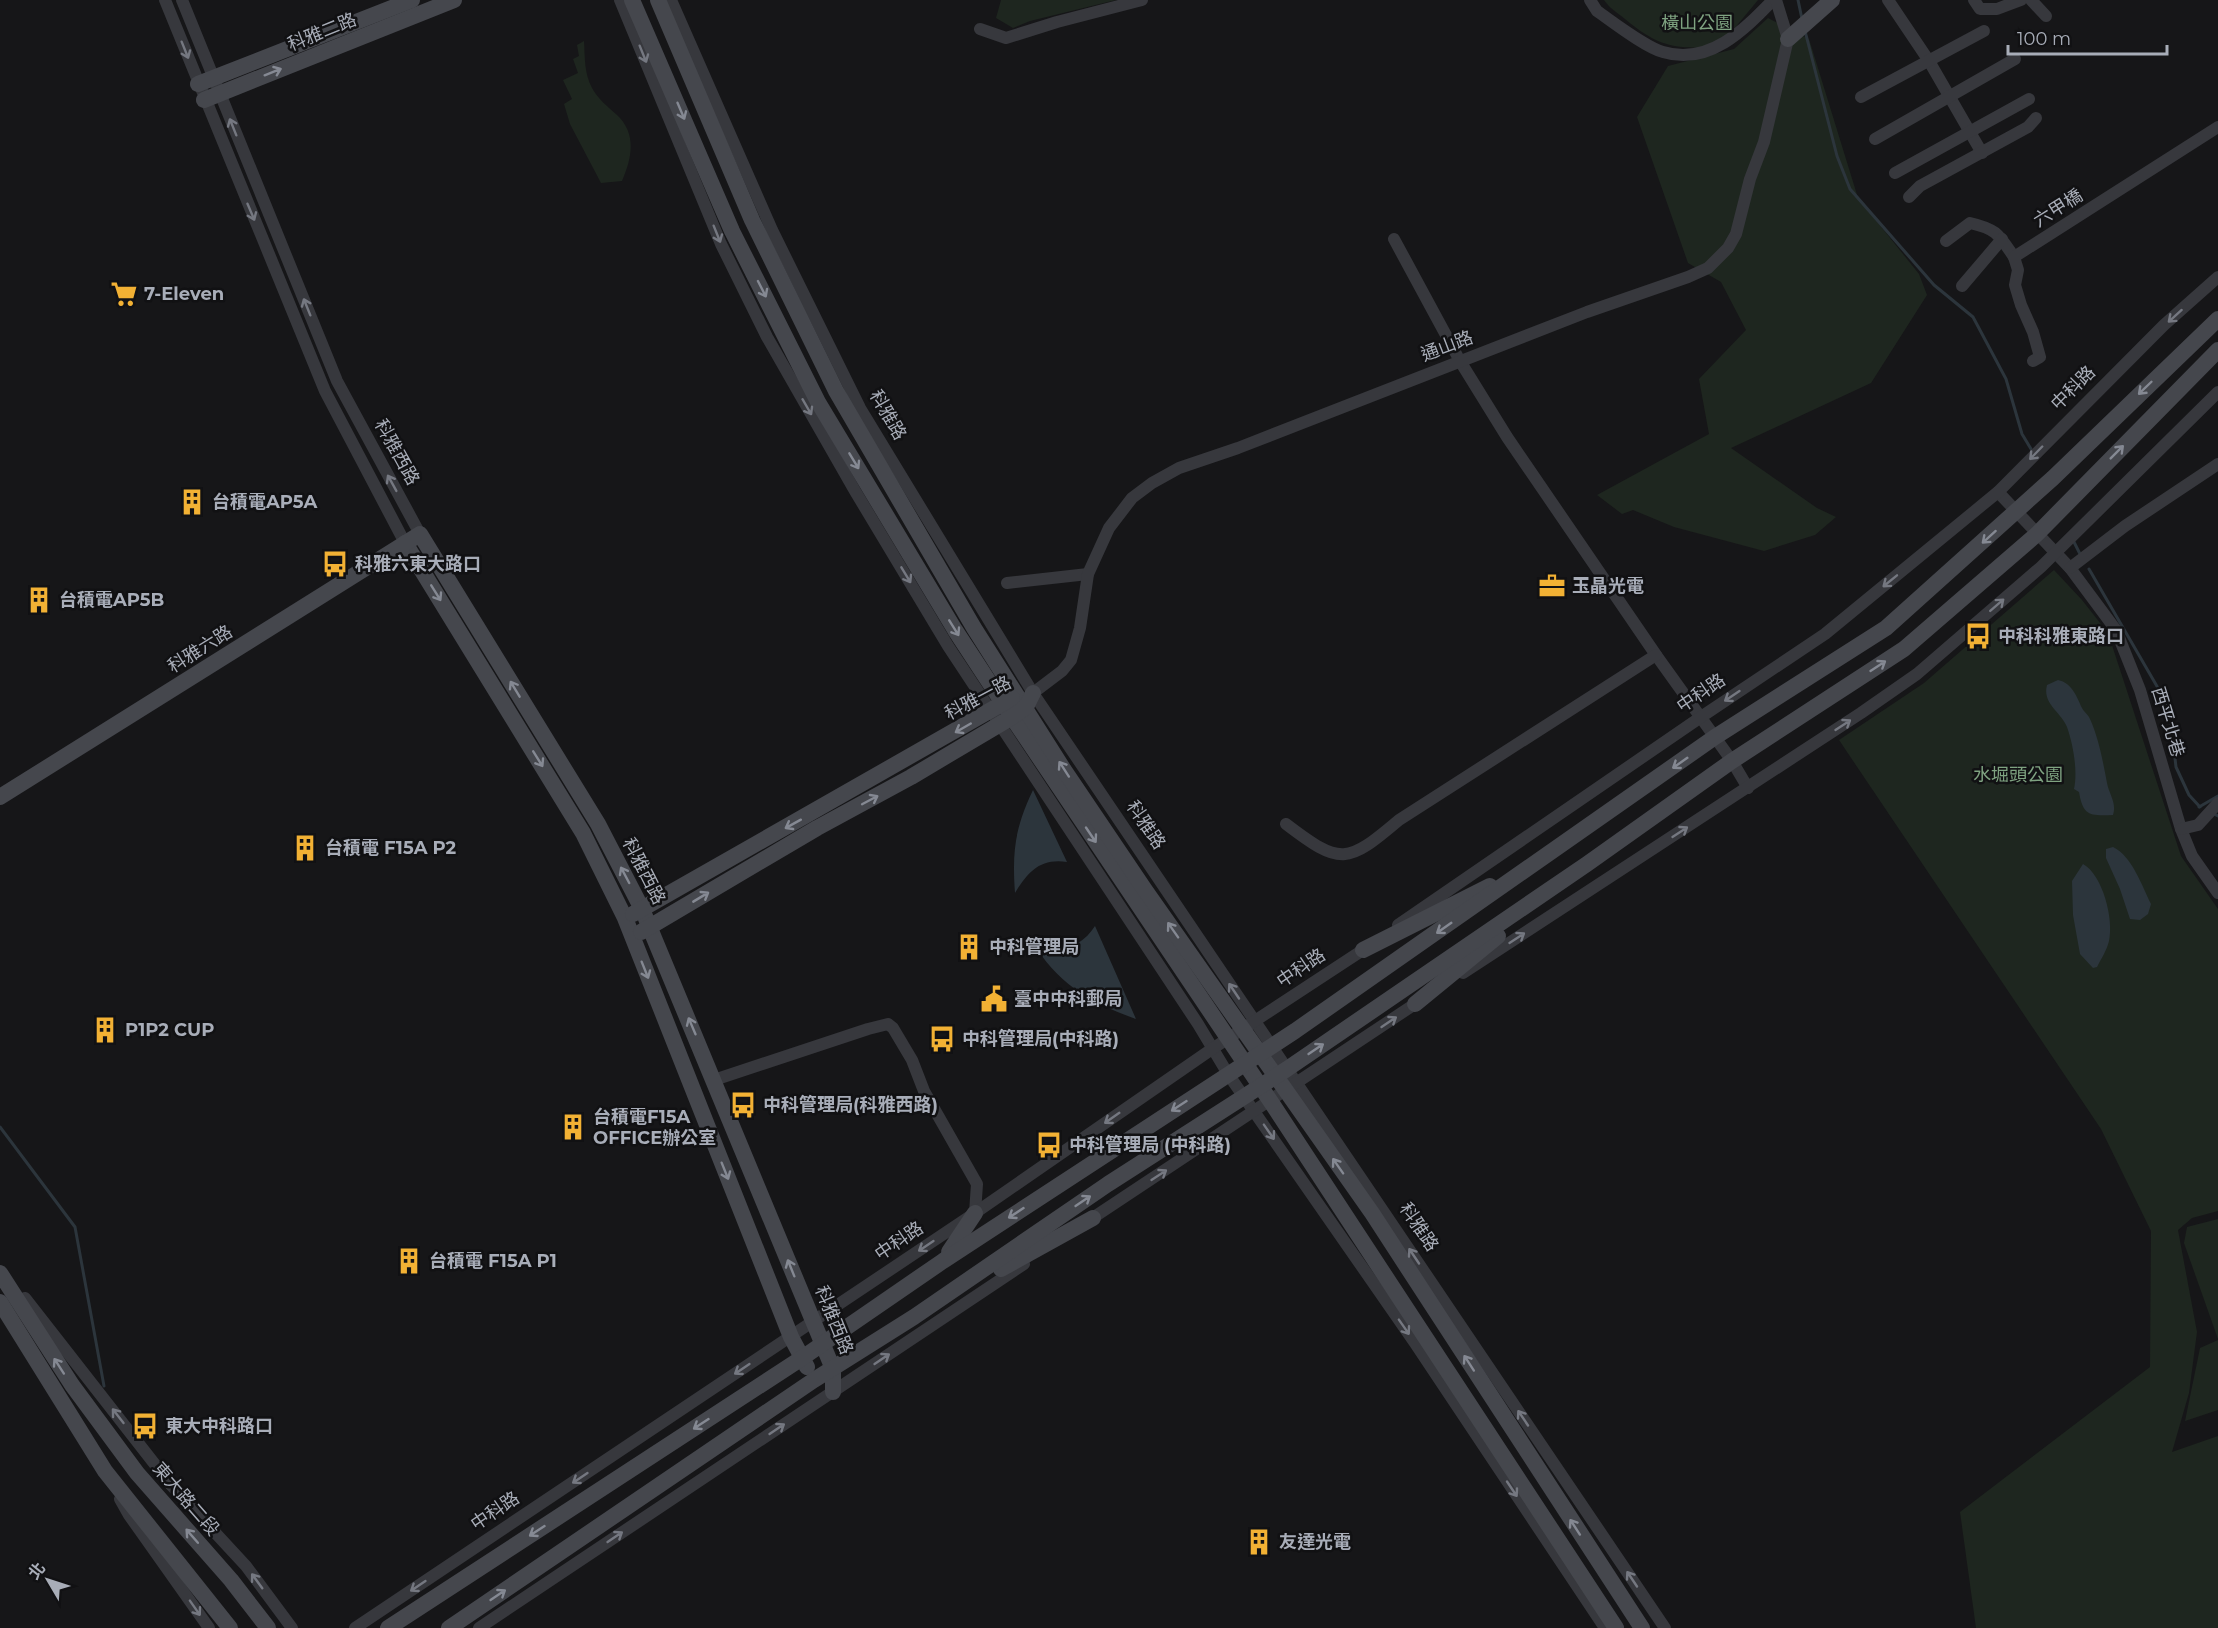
<svg xmlns="http://www.w3.org/2000/svg" width="2218" height="1628" font-family="Montserrat,'Noto Sans TC',sans-serif">
<style>
.green{fill:#1e261f}
.water{fill:#2c353c}
.lines{fill:none;stroke-linecap:round;stroke-linejoin:round}
.stream{stroke:#2c353c;stroke-width:3}
.street{stroke:#37383d;stroke-width:12}
.secondary{stroke:#45474d;stroke-width:16}
.oneway{stroke:#757881}
.oneway2{stroke:#858993}
.labels{text-anchor:middle;stroke-width:5;stroke-linejoin:round;paint-order:stroke}
.park-label{font-size:18px;fill:#7fa381;stroke:#111113}
.street-label{font-size:18px;fill:#a8adb8;stroke:#111113}
.poi-label{font-size:18px;font-weight:bold;fill:#a8adb8;stroke:#111113;text-anchor:start}
</style>
<rect width="100%" height="100%" fill="#161618"/>
<g class="green">
<polygon points="1001,0 1116,0 1030,21 1013,28 996,18"/>
<path d="M1604 0H1758L1719 47C1675 49 1660 48 1625 19 1618 13 1609 8 1604 0Z"/>
<polygon points="1768,18 1809,39 1858,198 1919,274 1927,295 1871,383 1731,448 1817,508 1836,517 1815,535 1764,551 1674,527 1633,510 1622,514 1597,495 1709,434 1699,379 1746,330 1721,282 1688,263 1637,117 1668,66 1734,49"/>
<path d="M584 41C585 57 584 73 592 88 598 99 608 107 617 115 637 134 632 158 622 181L601 183 570 124 564 104 572 99 563 80 578 73 573 59 579 56 577 45Z"/>
<polygon points="2054,570 2082,600 2108,633 2181,856 2218,909 2218,1211 2192,1218 2178,1230 2197,1332 2189,1393 2172,1452 2218,1436 2218,1628 1976,1628 1960,1512 2150,1367 2151,1231 2101,1129 1839,740 1924,683"/>
<polygon points="2218,1219 2218,1339 2184,1243 2187,1227"/>
<polygon points="2218,1340 2218,1410 2185,1421 2200,1348"/>
</g>
<g class="water">
<path d="M2058 680C2072 683 2077 697 2082 708 2084 712 2088 714 2090 719 2099 739 2103 762 2107 783 2109 794 2117 803 2113 815 2090 816 2083 816 2079 792L2074 789C2078 771 2073 744 2067 727 2061 712 2042 704 2047 685Z"/>
<path d="M1033 790 1067 862C1040 858 1028 872 1015 893 1012 851 1015 828 1033 790Z"/>
<path d="M2113 847C2132 856 2142 886 2151 904L2148 914 2140 920 2130 919 2120 889 2106 858V849Z"/>
<path d="M2083 864C2103 875 2114 920 2109 941 2107 950 2101 959 2097 967L2093 968 2080 954 2073 915 2072 881Z"/>
<path d="M1095 926 1136 1019C1093 1004 1054 982 1033 941 1056 957 1081 948 1095 926Z"/>
</g>
<g class="lines">
<g class="stream">
<polyline points="1798,0 1802,19"/>
<polyline points="1805,31 1837,156 1850,189 1934,285 1973,317 2006,379 2022,434 2031,449"/>
<polyline points="2074,542 2080,554"/>
<polyline points="2089,569 2169,707 2176,767 2189,795 2200,807"/>
<polyline points="2199,807 2218,796"/>
<polyline points="2216,815 2218,816"/>
<polyline points="0,1127 75,1227 104,1386"/>
</g>
<g class="street">
<polyline points="165,0 325,391 405,543"/>
<polyline points="182,0 337,381 420,534"/>
<polyline points="620,0 721,244 767,337 855,491 948,646 1198,1024 1228,1074 1415,1343 1605,1628"/>
<polyline points="671,0 772,230 860,408 1033,693 1665,1628"/>
<path d="M1590 0 1597 11C1613 22 1645 47 1663 52 1709 66 1744 30 1773 0"/>
<polyline points="1888,0 1929,61 1982,153"/>
<polyline points="1974,0 1980,9 1997,9 2021,0"/>
<polyline points="2031,0 2046,16"/>
<polyline points="980,29 1006,38 1057,22 1142,0"/>
<polyline points="1861,97 1984,31"/>
<polyline points="1875,139 2015,59"/>
<polyline points="1895,173 2029,99"/>
<polyline points="1909,197 1920,186 2028,127 2036,118"/>
<polyline points="1394,239 1460,361 1507,437 1656,655 1732,761 1748,788"/>
<path d="M1946 241 1970 223C1997 229 1999 235 2014 257"/>
<polyline points="1962,286 2002,239"/>
<polyline points="2033,361 2040,357 2033,332 2021,305 2015,285 2018,270 2014,257 2218,127"/>
<polyline points="1998,492 2070,568 2116,630 2140,690 2181,829 2192,856 2218,893"/>
<polyline points="2070,568 2125,526 2218,464"/>
<polyline points="1007,583 1088,574"/>
<polyline points="1033,693 1062,671 1071,660 1080,628 1088,574 1109,528 1132,498 1152,483 1179,468 1238,448 1587,312 1688,277 1708,268 1728,248 1736,234 1750,179 1764,142 1788,39 1776,0"/>
<path d="M1286 824C1341 866 1347 864 1399 820L1656 655"/>
<polyline points="2181,829 2198,825 2218,803"/>
<polyline points="1398,925 1701,717 1825,634 1998,492 2164,325 2218,277"/>
<polyline points="1463,973 1861,713 1917,674 2041,567 2218,392"/>
<polyline points="714,1080 868,1029 888,1024 893,1028 912,1060 924,1091 977,1184 975,1213"/>
<polyline points="1088,1221 1421,1000"/>
<polyline points="25,1298 171,1485 246,1566 292,1628"/>
<polyline points="120,1499 129,1515 209,1628"/>
<polyline points="355,1628 975,1213 1212,1049 1369,946"/>
<polyline points="479,1628 1024,1264"/>
</g>
<g class="secondary">
<polyline points="632,0 732,231 818,402 955,630 1012,717 1271,1102 1616,1628"/>
<polyline points="658,0 752,220 836,391 974,628 1064,770 1145,890 1372,1213 1642,1628"/>
<polyline points="1788,39 1832,0"/>
<polyline points="198,84 412,0"/>
<polyline points="204,100 454,0"/>
<polyline points="405,543 583,833 625,918 791,1337 807,1367"/>
<polyline points="0,797 420,534 598,824 642,909 833,1369 833,1392"/>
<polyline points="633,914 1012,698"/>
<polyline points="641,932 817,828 911,777 1012,717 1026,707 1033,693"/>
<polyline points="1363,950 1490,886"/>
<polyline points="1415,1004 1498,936"/>
<polyline points="949,1252 975,1213"/>
<polyline points="1001,1269 1093,1218"/>
<polyline points="0,1273 72,1385 137,1473 231,1580 268,1628"/>
<polyline points="0,1302 105,1471 230,1628"/>
<polyline points="388,1628 802,1358 943,1261 1295,1031 1715,737 1886,628 2053,478 2218,319"/>
<polyline points="449,1628 814,1380 914,1317 1108,1184 1287,1069 1587,864 1732,761 1904,649 2037,534 2218,350"/>
</g>
</g>
<defs><path id="oneway-shaft" d="M-6 0H5M1.5-3L5.5 0L1.5 3" fill="none" stroke-width="1.6" stroke-linecap="round" stroke-linejoin="round" transform="scale(1.5)"/></defs>
<g class="oneway">
<use href="#oneway-shaft" transform="translate(185 50) rotate(68)"/>
<use href="#oneway-shaft" transform="translate(643 54) rotate(68)"/>
<use href="#oneway-shaft" transform="translate(233 127) rotate(-112)"/>
<use href="#oneway-shaft" transform="translate(251 212) rotate(67)"/>
<use href="#oneway-shaft" transform="translate(717 234) rotate(68)"/>
<use href="#oneway-shaft" transform="translate(307 307) rotate(-112)"/>
<use href="#oneway-shaft" transform="translate(2175 316) rotate(138)"/>
<use href="#oneway-shaft" transform="translate(807 407) rotate(60)"/>
<use href="#oneway-shaft" transform="translate(2036 453) rotate(134)"/>
<use href="#oneway-shaft" transform="translate(392 483) rotate(-119)"/>
<use href="#oneway-shaft" transform="translate(906 575) rotate(59)"/>
<use href="#oneway-shaft" transform="translate(1890 581) rotate(141)"/>
<use href="#oneway-shaft" transform="translate(1997 605) rotate(-41)"/>
<use href="#oneway-shaft" transform="translate(1732 696) rotate(146)"/>
<use href="#oneway-shaft" transform="translate(1843 725) rotate(-33)"/>
<use href="#oneway-shaft" transform="translate(1680 832) rotate(-33)"/>
<use href="#oneway-shaft" transform="translate(1517 938) rotate(-33)"/>
<use href="#oneway-shaft" transform="translate(1234 991) rotate(-124)"/>
<use href="#oneway-shaft" transform="translate(1389 1022) rotate(-34)"/>
<use href="#oneway-shaft" transform="translate(1112 1118) rotate(145)"/>
<use href="#oneway-shaft" transform="translate(1269 1132) rotate(55)"/>
<use href="#oneway-shaft" transform="translate(1159 1175) rotate(-33)"/>
<use href="#oneway-shaft" transform="translate(926 1246) rotate(146)"/>
<use href="#oneway-shaft" transform="translate(1414 1256) rotate(-124)"/>
<use href="#oneway-shaft" transform="translate(1404 1327) rotate(55)"/>
<use href="#oneway-shaft" transform="translate(882 1359) rotate(-34)"/>
<use href="#oneway-shaft" transform="translate(742 1369) rotate(146)"/>
<use href="#oneway-shaft" transform="translate(118 1416) rotate(-128)"/>
<use href="#oneway-shaft" transform="translate(1523 1418) rotate(-124)"/>
<use href="#oneway-shaft" transform="translate(777 1429) rotate(-34)"/>
<use href="#oneway-shaft" transform="translate(580 1478) rotate(146)"/>
<use href="#oneway-shaft" transform="translate(1512 1489) rotate(56)"/>
<use href="#oneway-shaft" transform="translate(615 1537) rotate(-34)"/>
<use href="#oneway-shaft" transform="translate(1632 1579) rotate(-124)"/>
<use href="#oneway-shaft" transform="translate(257 1581) rotate(-126)"/>
<use href="#oneway-shaft" transform="translate(418 1586) rotate(146)"/>
<use href="#oneway-shaft" transform="translate(195 1608) rotate(55)"/>
</g>
<g class="oneway2">
<use href="#oneway-shaft" transform="translate(273 72) rotate(-22)"/>
<use href="#oneway-shaft" transform="translate(681 111) rotate(67)"/>
<use href="#oneway-shaft" transform="translate(762 289) rotate(63)"/>
<use href="#oneway-shaft" transform="translate(2145 388) rotate(136)"/>
<use href="#oneway-shaft" transform="translate(2117 452) rotate(-45)"/>
<use href="#oneway-shaft" transform="translate(854 461) rotate(59)"/>
<use href="#oneway-shaft" transform="translate(1989 537) rotate(138)"/>
<use href="#oneway-shaft" transform="translate(436 593) rotate(58)"/>
<use href="#oneway-shaft" transform="translate(954 628) rotate(58)"/>
<use href="#oneway-shaft" transform="translate(1878 666) rotate(-33)"/>
<use href="#oneway-shaft" transform="translate(515 689) rotate(-121)"/>
<use href="#oneway-shaft" transform="translate(963 728) rotate(150)"/>
<use href="#oneway-shaft" transform="translate(538 759) rotate(58)"/>
<use href="#oneway-shaft" transform="translate(1680 763) rotate(145)"/>
<use href="#oneway-shaft" transform="translate(1064 769) rotate(-123)"/>
<use href="#oneway-shaft" transform="translate(870 800) rotate(-28)"/>
<use href="#oneway-shaft" transform="translate(793 824) rotate(151)"/>
<use href="#oneway-shaft" transform="translate(1091 835) rotate(56)"/>
<use href="#oneway-shaft" transform="translate(625 875) rotate(-118)"/>
<use href="#oneway-shaft" transform="translate(701 897) rotate(-31)"/>
<use href="#oneway-shaft" transform="translate(1444 928) rotate(145)"/>
<use href="#oneway-shaft" transform="translate(1173 930) rotate(-125)"/>
<use href="#oneway-shaft" transform="translate(645 970) rotate(68)"/>
<use href="#oneway-shaft" transform="translate(692 1026) rotate(-113)"/>
<use href="#oneway-shaft" transform="translate(1316 1049) rotate(-34)"/>
<use href="#oneway-shaft" transform="translate(1179 1106) rotate(147)"/>
<use href="#oneway-shaft" transform="translate(1338 1166) rotate(-125)"/>
<use href="#oneway-shaft" transform="translate(725 1171) rotate(68)"/>
<use href="#oneway-shaft" transform="translate(1083 1201) rotate(-34)"/>
<use href="#oneway-shaft" transform="translate(1016 1213) rotate(147)"/>
<use href="#oneway-shaft" transform="translate(791 1268) rotate(-112)"/>
<use href="#oneway-shaft" transform="translate(1469 1363) rotate(-123)"/>
<use href="#oneway-shaft" transform="translate(59 1366) rotate(-123)"/>
<use href="#oneway-shaft" transform="translate(701 1424) rotate(147)"/>
<use href="#oneway-shaft" transform="translate(1575 1527) rotate(-123)"/>
<use href="#oneway-shaft" transform="translate(537 1531) rotate(147)"/>
<use href="#oneway-shaft" transform="translate(192 1536) rotate(-131)"/>
<use href="#oneway-shaft" transform="translate(498 1595) rotate(-34)"/>
</g>
<defs>
<g id="supermarket-bare" transform="scale(2.07)"><path d="M-6-5.5h2.5l.6 2H6L4.5 2H-2.5L-4.4-4H-6ZM-1.5 3.2a1.3 1.3 0 1 0 .1 0ZM3 3.2a1.3 1.3 0 1 0 .1 0Z" fill="#f2b134" stroke="#111113" stroke-width="2.5" paint-order="stroke"/></g>
<g id="building-bare" transform="scale(2.07)"><path d="M-4-6H4V6H1V3H-1V6H-4ZM-2.5-4.3h1.7v1.8h-1.7ZM.8-4.3h1.7v1.8H.8ZM-2.5-1h1.7V.8h-1.7ZM.8-1h1.7V.8H.8Z" fill="#f2b134" stroke="#111113" stroke-width="2.5" paint-order="stroke"/></g>
<g id="bus-bare" transform="scale(2.07)"><path d="M-5-6H5V4H4V6H2V4H-2V6H-4V4H-5ZM-3.5-4V0h7V-4ZM-3.5 1.2v1.5H-2V1.2ZM2 1.2v1.5H3.5V1.2Z" fill="#f2b134" stroke="#111113" stroke-width="2.5" paint-order="stroke"/></g>
<g id="office-bare" transform="scale(2.07)"><path d="M-6-3h4V-5.5h4V-3h4V5H-6ZM-1-4.5V-3h2v-1.5ZM-6 0V1H6V0Z" fill="#f2b134" stroke="#111113" stroke-width="2.5" paint-order="stroke"/></g>
<g id="civic-bare" transform="scale(2.07)"><path d="M-.6-6.5H3V-4.5H.6V-3L4-1V1h2V6H-6V1h2V-1L-.6-3ZM-1.2 2.5V6h2.4V2.5Z" fill="#f2b134" stroke="#111113" stroke-width="2.5" paint-order="stroke"/></g>
</defs>
<g fill-rule="evenodd">
<use href="#supermarket-bare" x="124" y="294"/>
<use href="#building-bare" x="192" y="502"/>
<use href="#bus-bare" x="335" y="564"/>
<use href="#office-bare" x="1552" y="586"/>
<use href="#building-bare" x="39" y="600"/>
<use href="#bus-bare" x="1978" y="636"/>
<use href="#building-bare" x="305" y="848"/>
<use href="#building-bare" x="969" y="947"/>
<use href="#civic-bare" x="994" y="999"/>
<use href="#building-bare" x="105" y="1030"/>
<use href="#bus-bare" x="942" y="1039"/>
<use href="#bus-bare" x="743" y="1105"/>
<use href="#building-bare" x="573" y="1127"/>
<use href="#bus-bare" x="1049" y="1145"/>
<use href="#building-bare" x="409" y="1261"/>
<use href="#bus-bare" x="145" y="1426"/>
<use href="#building-bare" x="1259" y="1542"/>
</g>
<g class="labels">
<g class="park-label">
<text x="1697" y="29">橫山公園</text>
<text x="2018" y="781">水堀頭公園</text>
</g>
<g class="street-label">
<text transform="translate(322 32) rotate(-22)" y="6">科雅二路</text>
<text transform="translate(2058 208) rotate(-32)" y="6">六甲橋</text>
<text transform="translate(1447 346) rotate(-21)" y="6">通山路</text>
<text transform="translate(2073 388) rotate(-45)" y="6">中科路</text>
<text transform="translate(888 415) rotate(60)" y="6">科雅路</text>
<text transform="translate(397 452) rotate(61)" y="6">科雅西路</text>
<text transform="translate(200 649) rotate(-32)" y="6">科雅六路</text>
<text transform="translate(1701 693) rotate(-34)" y="6">中科路</text>
<text transform="translate(978 698) rotate(-28)" y="6">科雅一路</text>
<text transform="translate(2168 722) rotate(73)" y="6">西平北巷</text>
<text transform="translate(1146 825) rotate(56)" y="6">科雅路</text>
<text transform="translate(644 871) rotate(63)" y="6">科雅西路</text>
<text transform="translate(1301 968) rotate(-34)" y="6">中科路</text>
<text transform="translate(1419 1227) rotate(56)" y="6">科雅路</text>
<text transform="translate(899 1241) rotate(-34)" y="6">中科路</text>
<text transform="translate(834 1320) rotate(68)" y="6">科雅西路</text>
<text transform="translate(186 1499) rotate(49)" y="6">東大路二段</text>
<text transform="translate(495 1511) rotate(-34)" y="6">中科路</text>
</g>
<g class="poi-label">
<text x="144" y="300">7-Eleven</text>
<text x="212" y="508">台積電AP5A</text>
<text x="355" y="570">科雅六東大路口</text>
<text x="1572" y="592">玉晶光電</text>
<text x="59" y="606">台積電AP5B</text>
<text x="1998" y="642">中科科雅東路口</text>
<text x="325" y="854">台積電 F15A P2</text>
<text x="989" y="953">中科管理局</text>
<text x="1014" y="1005">臺中中科郵局</text>
<text x="125" y="1036">P1P2 CUP</text>
<text x="962" y="1045">中科管理局(中科路)</text>
<text x="763" y="1111">中科管理局(科雅西路)</text>
<text x="593" y="1123">台積電F15A<tspan x="593" dy="21">OFFICE辦公室</tspan></text>
<text x="1069" y="1151">中科管理局 (中科路)</text>
<text x="429" y="1267">台積電 F15A P1</text>
<text x="165" y="1432">東大中科路口</text>
<text x="1279" y="1548">友達光電</text>
</g>
</g>
<g transform="translate(48 1580) rotate(309)" stroke="#111113" stroke-width="4.5" paint-order="stroke">
<path d="M0-4.5L10 22L0 15L-10 22Z" fill="#a8adb8"/>
<text y="-9" font-size="16" font-weight="bold" text-anchor="middle" fill="#a8adb8">北</text>
</g>
<path d="M2008 45v9h159v-9" fill="none" stroke="#a8adb8" stroke-width="3"/>
<text x="2017" y="45" font-size="18" fill="#a8adb8" stroke="#111113" stroke-width="4.5" paint-order="stroke">100 m</text>
</svg>
